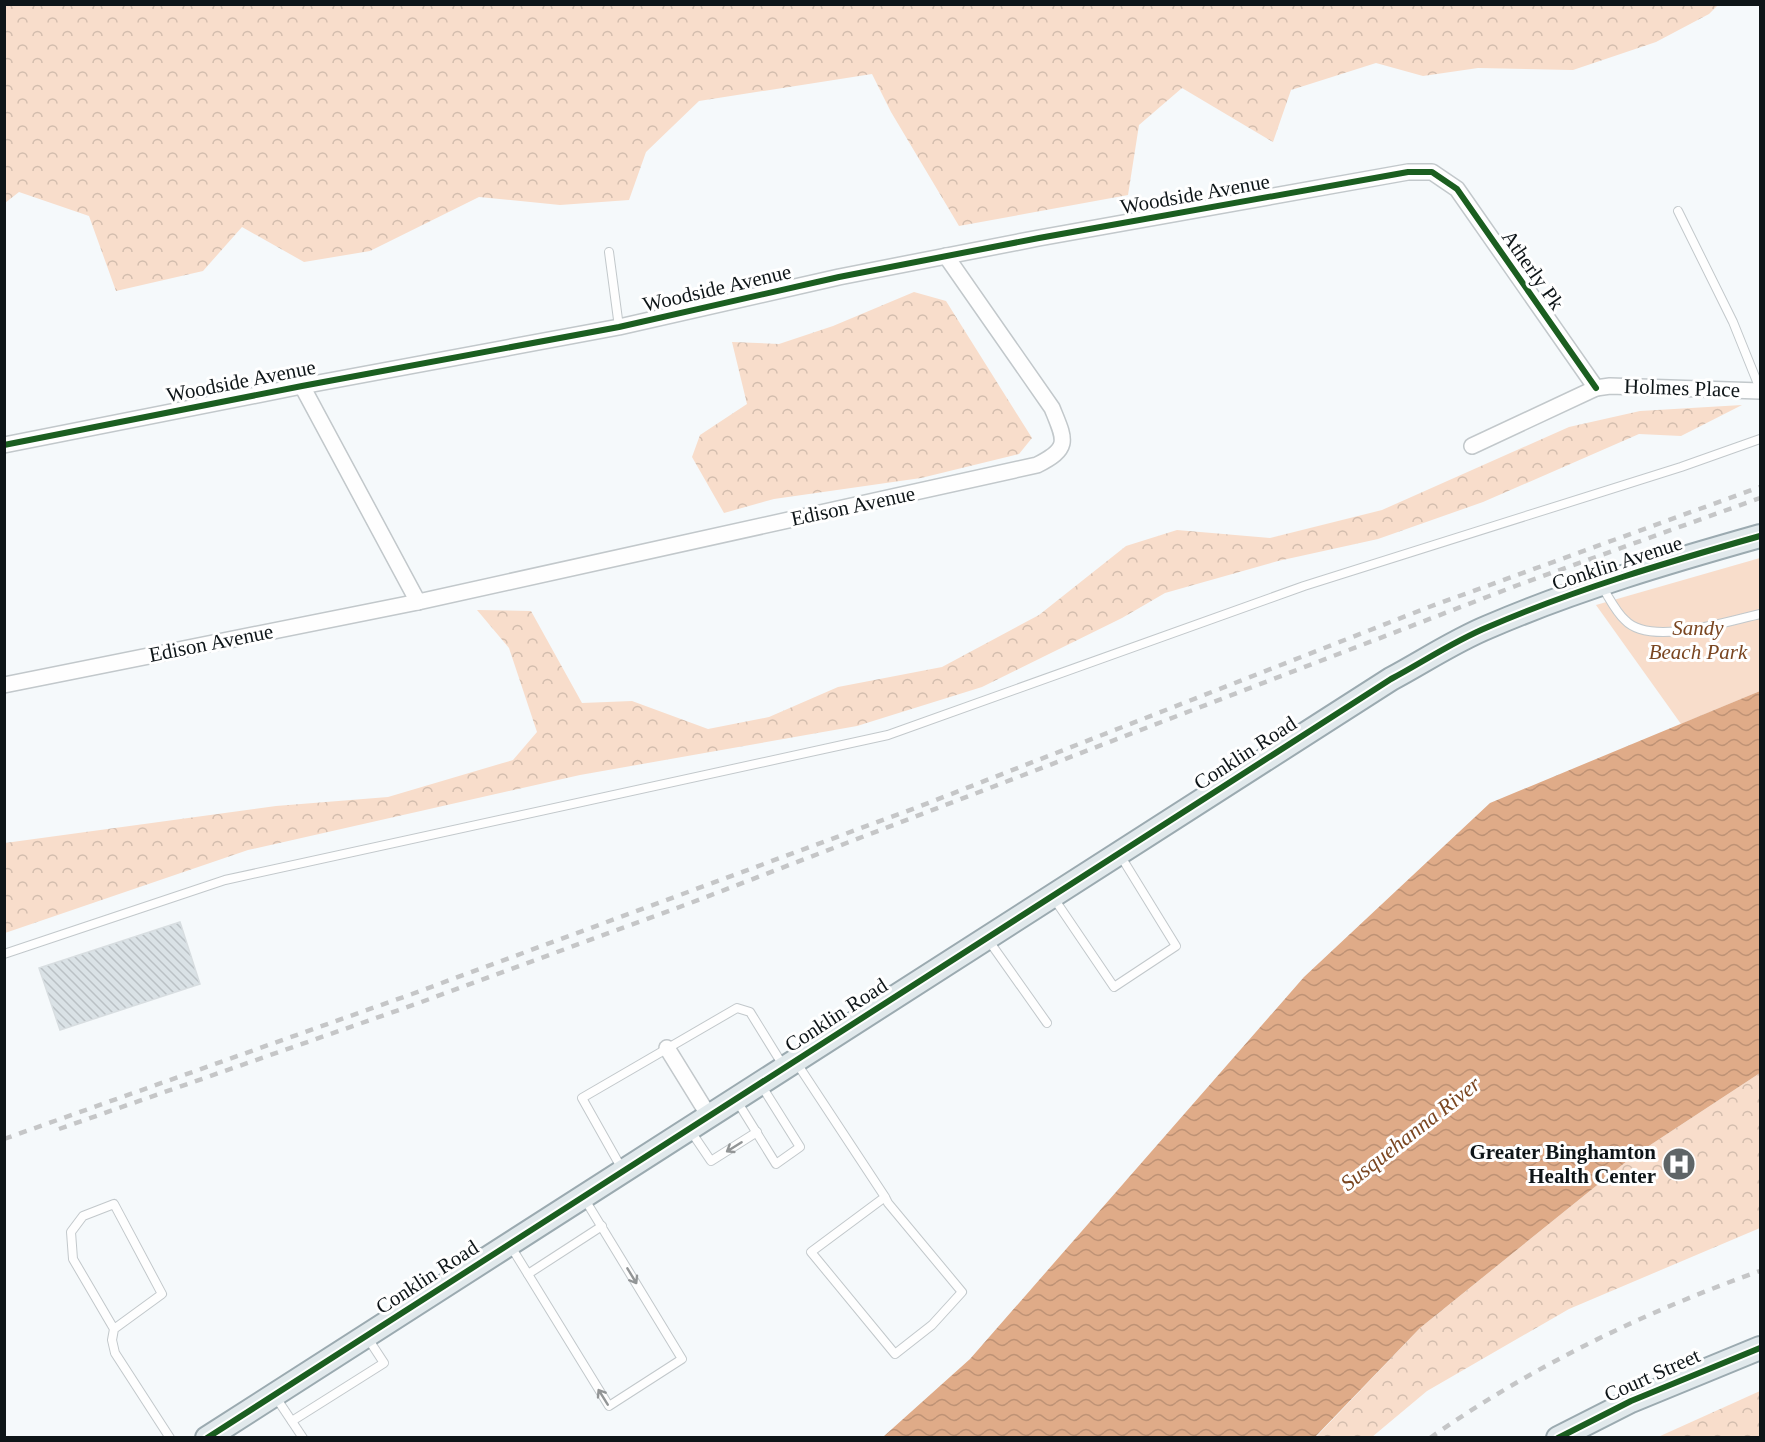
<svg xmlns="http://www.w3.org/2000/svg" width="1765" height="1442" font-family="Georgia,serif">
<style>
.forest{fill:url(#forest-crowns)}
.park{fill:#f8ddcb}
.water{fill:url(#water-waves)}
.building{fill:url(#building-back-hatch);stroke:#d8dee1;stroke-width:1.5}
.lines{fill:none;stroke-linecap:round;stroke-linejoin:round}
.service-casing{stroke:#c2c8cb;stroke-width:10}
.minor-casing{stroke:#c2c8cb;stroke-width:18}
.primary-casing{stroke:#9baab0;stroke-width:26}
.service{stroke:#fefefe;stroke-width:8}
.minor{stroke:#fefefe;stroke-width:15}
.primary{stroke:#e1e9ec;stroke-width:22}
.rail{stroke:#c5c6c7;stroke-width:4.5;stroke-dasharray:8 8;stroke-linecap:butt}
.cycleway-casing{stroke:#fff;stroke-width:10}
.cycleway{stroke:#1b5e20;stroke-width:6}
.oneway{stroke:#929596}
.labels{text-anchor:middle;stroke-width:6;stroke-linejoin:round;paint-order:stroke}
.street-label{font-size:21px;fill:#0e1518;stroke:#fff}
.park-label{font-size:21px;font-style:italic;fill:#7a4621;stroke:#fff}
.poi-label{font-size:21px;font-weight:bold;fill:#0e1518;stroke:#fff;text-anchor:end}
.water-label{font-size:22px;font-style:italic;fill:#7a4621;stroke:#fff}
</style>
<defs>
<pattern id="forest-crowns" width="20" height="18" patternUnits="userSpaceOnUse" patternTransform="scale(1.5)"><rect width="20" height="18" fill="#f8ddcb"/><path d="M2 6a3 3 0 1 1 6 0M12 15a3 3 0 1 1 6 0" fill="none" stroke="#d3bdae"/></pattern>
<pattern id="water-waves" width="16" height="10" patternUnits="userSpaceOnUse" patternTransform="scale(1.5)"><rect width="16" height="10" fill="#dfab88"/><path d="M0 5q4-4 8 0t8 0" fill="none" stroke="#be9275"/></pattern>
<pattern id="building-back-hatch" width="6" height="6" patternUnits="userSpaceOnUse" patternTransform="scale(1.5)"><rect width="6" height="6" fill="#dae2e6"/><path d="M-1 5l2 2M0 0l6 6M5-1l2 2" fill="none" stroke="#bac1c5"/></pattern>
</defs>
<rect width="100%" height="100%" fill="#f5f9fb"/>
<g class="forest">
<polygon points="5,4 1718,4 1718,5 1709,14 1656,42 1573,70 1478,68 1423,76 1376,63 1291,90 1273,142 1182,88 1139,125 1128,195 959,226 891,112 872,74 699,101 646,152 629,200 560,205 479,197 370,251 304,262 242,227 203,271 116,291 89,216 19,192 5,203"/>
<polygon points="914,292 946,301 1032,438 1019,454 921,478 774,499 724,513 692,457 700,435 747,404 732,342 779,344 833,326"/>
<polygon points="1742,405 1681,436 1639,434 1483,502 1378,539 1278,561 1165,593 1122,618 982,687 857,726 580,775 248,850 5,933 5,843 276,806 388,797 513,760 537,732 509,648 477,610 531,611 582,703 632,701 708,729 769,717 838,687 942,667 1039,615 1126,546 1177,530 1270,538 1382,510 1569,427 1640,411"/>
<polygon points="1760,1073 1760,1228 1569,1309 1427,1391 1372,1437 1315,1438 1420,1328 1632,1157"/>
<polygon points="1760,1391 1760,1437 1658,1437"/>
</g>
<polygon class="park" points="1760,558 1760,691 1681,724 1596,605"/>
<polygon class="water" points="1760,691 1760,1073 1632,1157 1420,1328 1315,1437 883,1437 970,1359 1304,977 1490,803"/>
<polygon class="building" points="180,922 200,984 60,1030 39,968"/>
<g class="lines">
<g class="service-casing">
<g id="service">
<polyline points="1678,211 1733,322 1760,389"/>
<polyline points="609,252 619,327"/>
<path d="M1601 585C1609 597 1615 611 1625 620 1650 647 1728 621 1760 614"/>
<polyline points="1053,897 1114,987 1176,946 1120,855"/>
<polyline points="989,941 1047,1023"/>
<polyline points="4,954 225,880 888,735 1304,586 1681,467 1760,439"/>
<polyline points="796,1062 885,1197 888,1203 962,1292 932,1325 895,1354 811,1252 885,1197"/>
<polyline points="737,1101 776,1164 800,1147 761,1085"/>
<polyline points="690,1130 711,1161 757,1132"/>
<polyline points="622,1169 582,1098 737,1008 750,1012 784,1067"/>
<polyline points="510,1245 609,1406 682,1359 584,1198"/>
<polyline points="528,1274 602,1226"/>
<polyline points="114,1329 73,1259 71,1232 83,1216 114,1204 162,1294 114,1329 112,1340 115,1353 170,1438"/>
<polyline points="275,1396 303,1438"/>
<polyline points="292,1421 384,1363 367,1337"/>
</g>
</g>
<g class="minor-casing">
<g id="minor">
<polyline points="302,386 418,602"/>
<polyline points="4,445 302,386 619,327 839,277 1039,238 1408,172 1432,172 1457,189 1596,388"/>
<polyline points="1472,446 1596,388 1610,386 1760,391"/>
<path d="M4 685 418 602 1037 465C1071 448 1065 440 1052 408L946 256"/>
<polyline points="667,1048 709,1116"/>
</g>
</g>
<g class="primary-casing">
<g id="primary">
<path d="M207 1438 1391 679C1423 662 1454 641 1488 627 1576 589 1668 562 1760 536"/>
<polyline points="1558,1438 1631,1401 1760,1348"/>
</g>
</g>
<use href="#service" class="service"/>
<use href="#minor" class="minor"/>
<use href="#primary" class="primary"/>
<g class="rail">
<polyline points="59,1129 416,1004 693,902 1518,585 1760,498"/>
<polyline points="4,1139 412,994 918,807 1429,607 1760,487"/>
<path d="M1430 1438C1531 1367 1644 1312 1760 1271"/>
</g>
<g class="cycleway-casing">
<g id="cycleway">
<polyline points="4,445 302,386 619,327 839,277 1039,238 1408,172 1432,172 1457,189 1596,388"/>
<path d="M207 1438 1391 679C1423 662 1454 641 1488 627 1576 589 1668 562 1760 536"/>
<polyline points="1558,1438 1631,1401 1760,1348"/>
</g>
</g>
<use href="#cycleway" class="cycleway"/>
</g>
<defs><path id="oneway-shaft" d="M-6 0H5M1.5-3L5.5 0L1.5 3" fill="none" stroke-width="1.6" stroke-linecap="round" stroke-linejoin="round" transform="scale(1.5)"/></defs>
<g class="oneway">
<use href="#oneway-shaft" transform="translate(734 1147) rotate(148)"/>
<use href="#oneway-shaft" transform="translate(632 1276) rotate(59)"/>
<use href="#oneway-shaft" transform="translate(603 1397) rotate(-122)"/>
</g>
<defs>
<g id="hospital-disc" transform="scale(1.725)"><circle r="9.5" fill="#5f6567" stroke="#fff"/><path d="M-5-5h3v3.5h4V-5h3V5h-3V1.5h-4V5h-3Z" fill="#fff"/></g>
</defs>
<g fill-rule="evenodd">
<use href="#hospital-disc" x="1679" y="1164"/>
</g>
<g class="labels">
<g class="street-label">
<text transform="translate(1195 194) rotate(-10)" y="7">Woodside Avenue</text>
<text transform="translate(1533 270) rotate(55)" y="7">Atherly Pk</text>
<text transform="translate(717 288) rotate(-13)" y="7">Woodside Avenue</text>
<text transform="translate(241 381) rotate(-11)" y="7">Woodside Avenue</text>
<text transform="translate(1682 388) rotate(2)" y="7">Holmes Place</text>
<text transform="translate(853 506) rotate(-12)" y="7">Edison Avenue</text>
<text transform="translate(1617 563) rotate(-18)" y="7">Conklin Avenue</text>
<text transform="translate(211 643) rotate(-11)" y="7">Edison Avenue</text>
<text transform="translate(1245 753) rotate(-33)" y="7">Conklin Road</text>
<text transform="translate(836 1015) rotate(-33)" y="7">Conklin Road</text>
<text transform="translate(427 1277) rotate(-33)" y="7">Conklin Road</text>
<text transform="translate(1652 1375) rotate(-24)" y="7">Court Street</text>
</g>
<g class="park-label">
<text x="1698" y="635">Sandy<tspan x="1698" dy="24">Beach Park</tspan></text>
</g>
<g class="poi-label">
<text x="1656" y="1159">Greater Binghamton<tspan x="1656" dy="24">Health Center</tspan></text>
</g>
<g class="water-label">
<text transform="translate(1410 1133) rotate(-38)" y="8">Susquehanna River</text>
</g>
</g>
<rect width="1765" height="1442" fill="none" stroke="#0e1518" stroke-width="12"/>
</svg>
